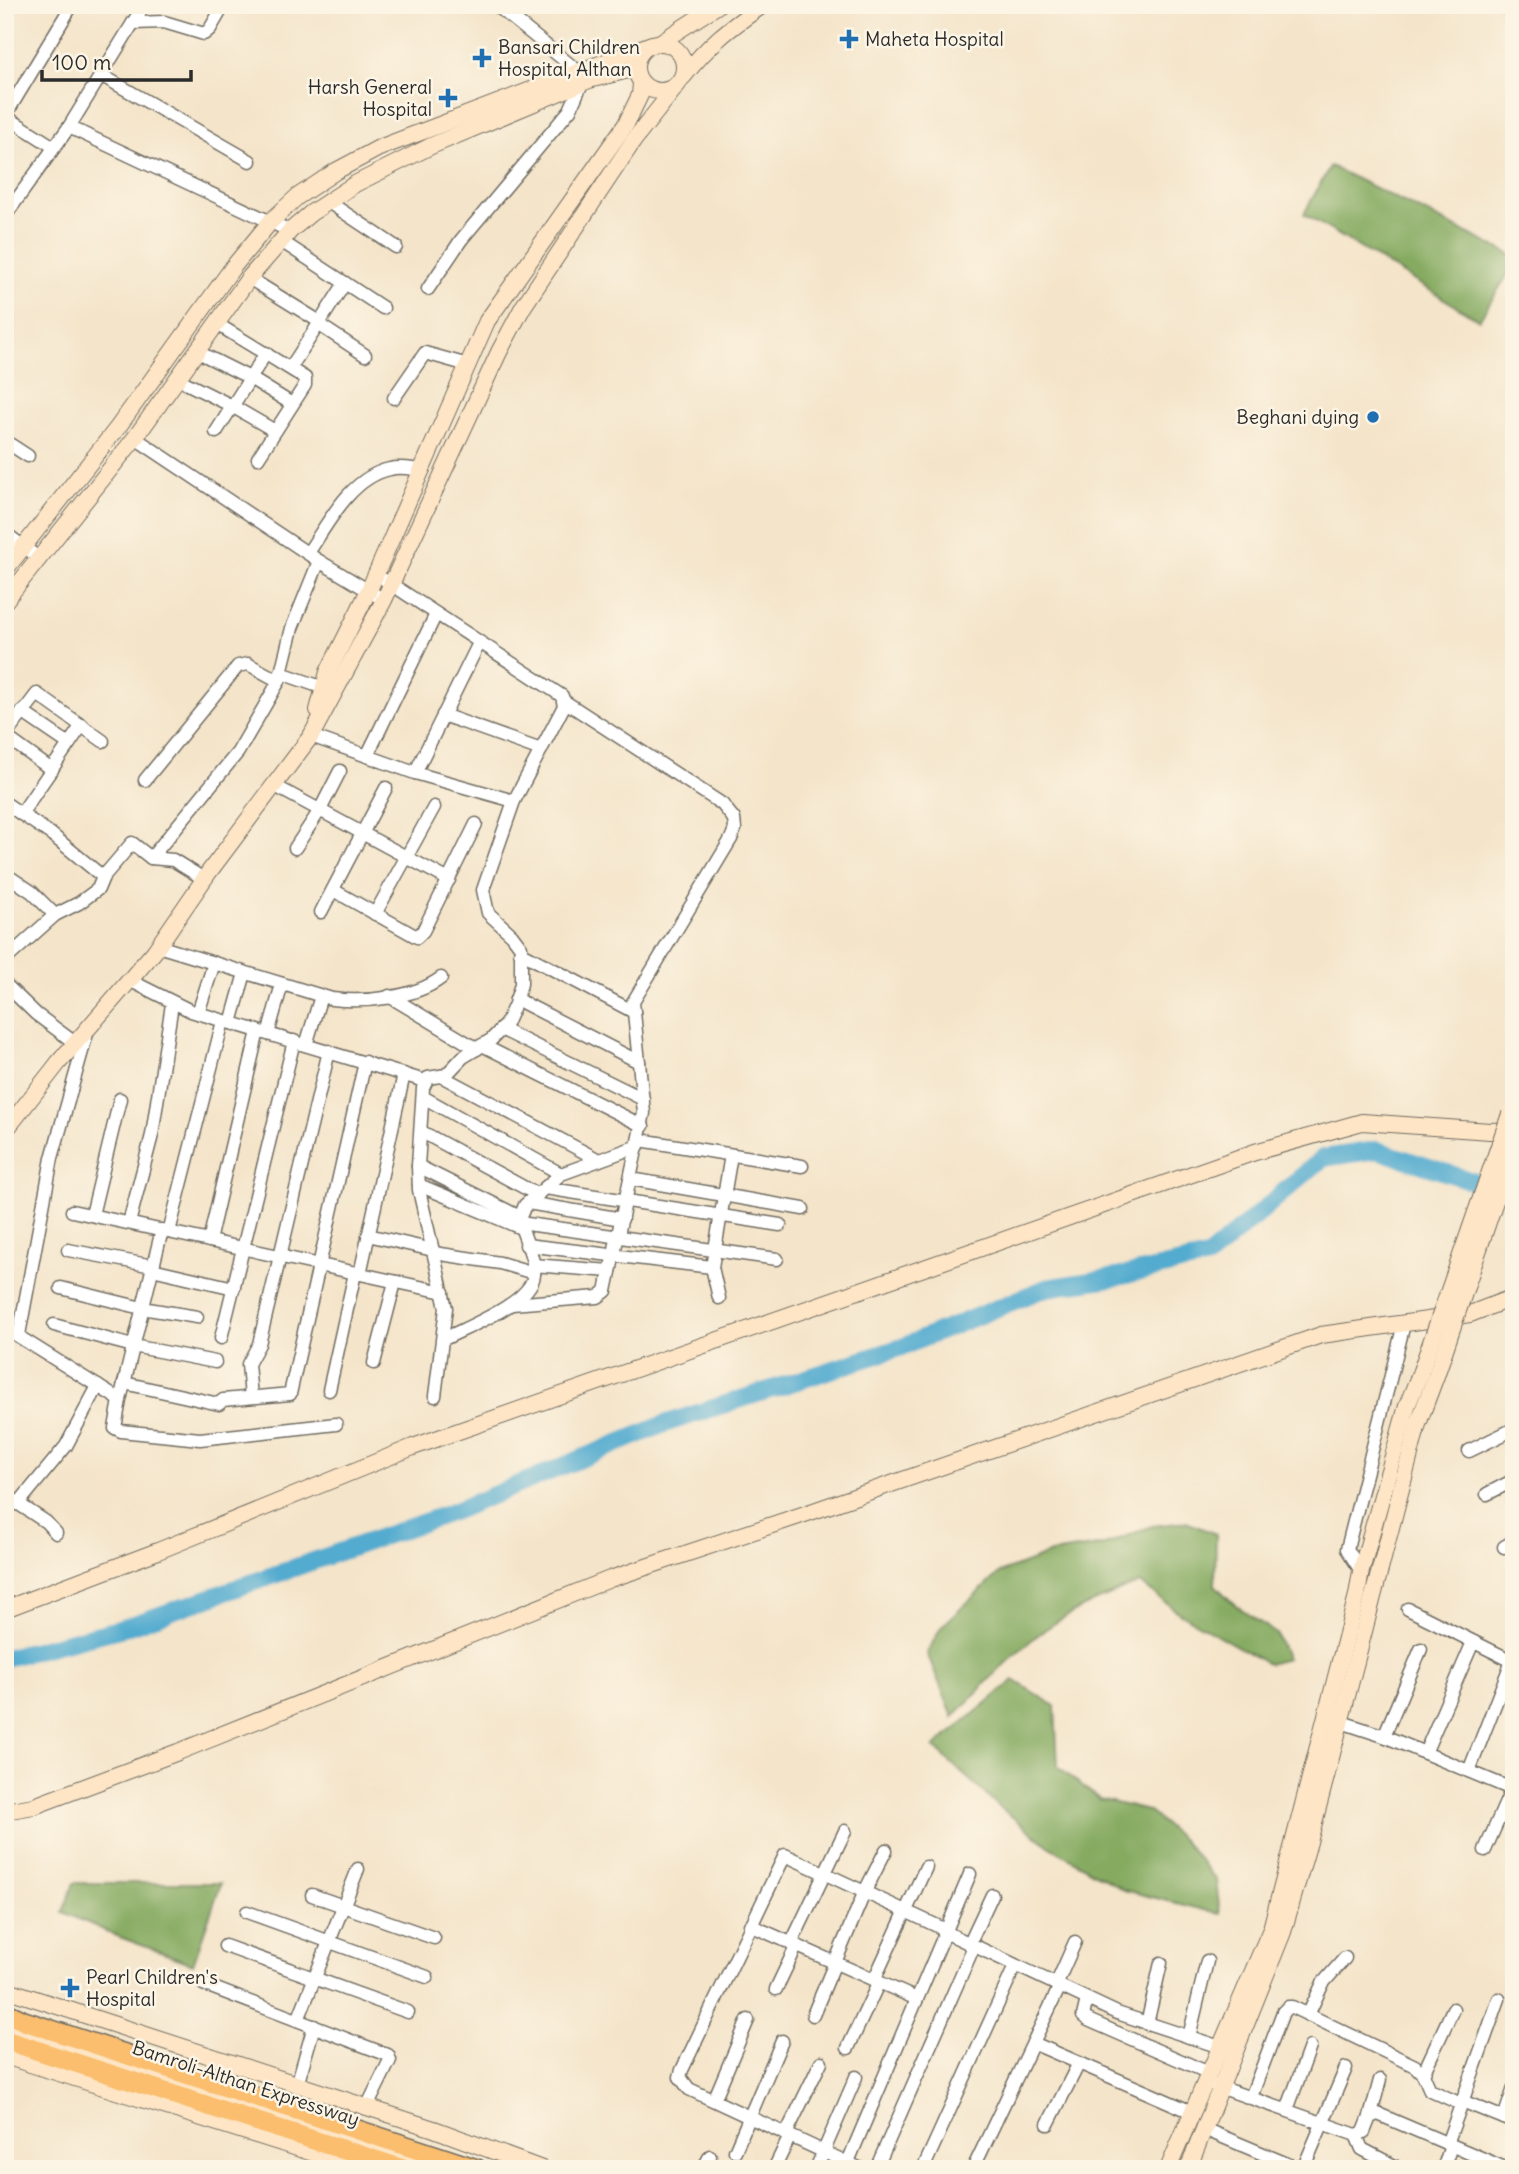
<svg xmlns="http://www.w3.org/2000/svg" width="1519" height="2174" font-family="Delius,sans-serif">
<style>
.forest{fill:#85aa60;stroke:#586a46;stroke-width:2}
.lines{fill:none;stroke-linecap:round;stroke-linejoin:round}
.river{stroke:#52abcf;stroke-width:18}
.street-casing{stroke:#716c62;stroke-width:15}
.secondary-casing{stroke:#716c62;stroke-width:18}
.primary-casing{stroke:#716c62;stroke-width:22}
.street{stroke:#fff;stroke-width:12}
.secondary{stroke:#fde5c5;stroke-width:16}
.primary{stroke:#fabe6e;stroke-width:19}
.secondary-bridge-casing{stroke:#716c62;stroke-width:18;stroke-linecap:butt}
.secondary-bridge{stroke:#fde5c5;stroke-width:16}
.poi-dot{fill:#1f6fb2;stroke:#fcf5e5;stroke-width:2.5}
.labels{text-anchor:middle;stroke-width:5;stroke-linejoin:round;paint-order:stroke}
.poi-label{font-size:19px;fill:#2b2b2b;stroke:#fcf5e5;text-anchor:start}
.street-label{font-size:19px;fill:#2b2b2b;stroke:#fcf5e5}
</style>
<rect width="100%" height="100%" fill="#fcf5e5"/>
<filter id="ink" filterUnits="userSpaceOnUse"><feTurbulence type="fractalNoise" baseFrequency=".0143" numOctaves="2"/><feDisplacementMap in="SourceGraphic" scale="14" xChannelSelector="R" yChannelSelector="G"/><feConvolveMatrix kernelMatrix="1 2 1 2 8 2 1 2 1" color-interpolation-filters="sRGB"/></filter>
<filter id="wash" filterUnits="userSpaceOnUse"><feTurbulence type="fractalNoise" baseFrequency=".00686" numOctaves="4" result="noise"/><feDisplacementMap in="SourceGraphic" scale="28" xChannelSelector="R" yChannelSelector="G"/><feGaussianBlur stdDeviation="1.57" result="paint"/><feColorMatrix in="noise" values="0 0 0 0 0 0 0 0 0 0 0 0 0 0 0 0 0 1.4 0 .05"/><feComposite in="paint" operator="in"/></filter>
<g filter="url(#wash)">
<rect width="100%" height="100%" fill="#f4e4c9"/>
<g class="forest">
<polygon points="1330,166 1514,256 1514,265 1479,320 1304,214"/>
<path d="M1186 1522 1216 1534 1215 1585 1233 1603 1276 1634 1287 1659 1268 1664 1179 1613 1140 1583C1107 1596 1072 1610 1043 1631 1010 1656 982 1687 953 1717L927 1653 941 1627 999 1573 1051 1553 1105 1545 1152 1526Z"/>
<polygon points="1014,1680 1055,1706 1058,1767 1099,1799 1148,1811 1184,1841 1216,1880 1220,1914 1124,1890 1049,1846 996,1804 934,1747"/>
<polygon points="74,1883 221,1883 193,1964 117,1936 63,1912"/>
</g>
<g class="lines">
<polyline class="river" points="5,1658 123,1628 450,1513 667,1423 902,1347 1046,1288 1117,1277 1208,1257 1323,1158 1377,1150 1500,1190 1514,1183"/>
</g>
</g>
<g filter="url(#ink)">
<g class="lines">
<g class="street-casing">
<g id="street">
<polyline points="496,5 584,76"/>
<polyline points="133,23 164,22 204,34 210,29 224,5"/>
<polyline points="101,75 250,161"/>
<polyline points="69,127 290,231"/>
<polyline points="54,147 5,116 72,5"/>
<polyline points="327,201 396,247"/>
<polyline points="5,216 69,127 144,5"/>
<polyline points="281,241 383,308"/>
<polyline points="249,278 320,322"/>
<polyline points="428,289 461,240 570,110 582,83"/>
<polyline points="217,324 305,378 305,385 258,458"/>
<polyline points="318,324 365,355"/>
<polyline points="198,352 250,378 292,404"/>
<polyline points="291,367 345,283"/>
<polyline points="178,379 232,406 275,431"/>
<polyline points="394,398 425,353 468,365"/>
<polyline points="216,432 266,353"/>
<polyline points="135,438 319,561 384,600"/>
<polyline points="5,441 28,456"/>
<polyline points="5,533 40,559"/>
<path d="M308 553C328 523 351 477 390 469 400 466 412 469 422 470"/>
<polyline points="385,580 562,696 564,706 514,801 483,890 488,913 512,935 521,947 521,984 515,1004 506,1024 491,1040 463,1057 446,1075 428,1078 423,1088 418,1166 419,1190 446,1308 435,1396"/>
<polyline points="281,673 324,688"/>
<polyline points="22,712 69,744"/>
<polyline points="443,715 541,750"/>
<polyline points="5,736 37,694 103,741"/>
<polyline points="5,736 52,770"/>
<polyline points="311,736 415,773 514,801"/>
<polyline points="367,756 436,614"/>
<polyline points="415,773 479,643"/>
<polyline points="145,780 238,666 248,664 279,681"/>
<polyline points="275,786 449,880"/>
<polyline points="5,803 51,834 103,877"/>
<polyline points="21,814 82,725"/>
<polyline points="295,848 320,810 340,771"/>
<polyline points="151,858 173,860 204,879"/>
<polyline points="5,874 32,892 55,915"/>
<polyline points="333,890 417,937 423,931 476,824"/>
<polyline points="321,912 386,788"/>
<polyline points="375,914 434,807"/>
<path d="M158 946 332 999C364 1003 415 998 441 978"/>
<polyline points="520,952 634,1012"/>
<polyline points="5,960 55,915 79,903 98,889 103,877 132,843 151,858 238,752 279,681 292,628 319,561"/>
<polyline points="129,980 191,1011 425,1081"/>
<polyline points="5,984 36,1014 75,1043"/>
<polyline points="389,996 477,1049"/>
<polyline points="516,999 639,1062"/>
<polyline points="198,1013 214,963"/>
<polyline points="231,1023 245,973"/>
<polyline points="501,1029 643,1099"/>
<polyline points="268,1034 282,984"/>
<polyline points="306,1045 321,996"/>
<polyline points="482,1045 643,1126"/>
<polyline points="441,1076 599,1160"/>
<polyline points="423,1097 561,1174"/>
<polyline points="422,1132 538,1195"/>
<polyline points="640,1140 802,1166"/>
<polyline points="418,1166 520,1217"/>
<polyline points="631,1179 803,1209"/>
<polyline points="419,1185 521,1228"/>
<polyline points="545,1188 780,1225"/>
<polyline points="528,1203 622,1219"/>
<polyline points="72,1211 443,1292"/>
<polyline points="92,1215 120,1099"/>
<polyline points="129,1223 152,1135 172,1004"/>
<polyline points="520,1223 777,1259"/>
<polyline points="162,1230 120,1400 115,1428 121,1431 200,1439 336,1424"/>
<polyline points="169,1232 223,1021"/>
<polyline points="368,1235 433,1250"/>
<polyline points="209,1241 258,1031"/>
<polyline points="526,1245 712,1267"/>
<polyline points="68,1250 153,1266"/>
<polyline points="434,1253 500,1263 534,1273"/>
<polyline points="533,1265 610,1271"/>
<polyline points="152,1269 234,1288"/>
<polyline points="360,1274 404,1074"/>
<polyline points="61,1288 142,1308 197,1317"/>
<polyline points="719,1298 712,1267 731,1155"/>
<polyline points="512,1304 598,1297 606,1291 644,1113 633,1002 731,839 735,829 734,819 722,804 564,701"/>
<polyline points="54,1325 133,1346 215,1362"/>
<polyline points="5,1328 120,1400"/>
<polyline points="19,1335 52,1158 88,1030"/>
<polyline points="221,1338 294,1041"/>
<path d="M444 1339C467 1327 531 1303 534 1275 536 1260 524 1238 520 1223V1217L525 1205 561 1174 638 1146"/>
<polyline points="374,1363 395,1282"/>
<polyline points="124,1383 219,1404 223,1400 290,1394 365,1062"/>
<polyline points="329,1390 355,1273"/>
<polyline points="251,1397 248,1364 259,1344 329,1051"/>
<polyline points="1469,1451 1514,1429"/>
<polyline points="1487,1494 1514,1480"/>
<polyline points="5,1495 46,1522 56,1533"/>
<polyline points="18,1504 66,1446 98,1386"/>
<polyline points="1504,1547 1514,1541"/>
<polyline points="1361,1571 1347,1549 1404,1324"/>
<polyline points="1408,1609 1514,1662"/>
<polyline points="1332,1719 1384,1736 1514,1790"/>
<polyline points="1384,1736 1421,1649"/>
<polyline points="1425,1753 1473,1642"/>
<polyline points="1469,1771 1514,1656"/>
<polyline points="1485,1850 1514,1784"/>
<polyline points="312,1895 434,1938"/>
<polyline points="247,1912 427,1977"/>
<polyline points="750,1925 917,1999"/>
<polyline points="945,1932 1117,2013 1220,2047"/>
<polyline points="791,1944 845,1831"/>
<polyline points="969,1944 992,1895"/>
<polyline points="225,1946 408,2012"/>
<polyline points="874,1980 926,1867"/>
<polyline points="203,1984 388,2055 390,2060 367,2107"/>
<polyline points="1056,1985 1075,1942"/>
<polyline points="776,1989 796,1947"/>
<polyline points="1087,1999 1083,2016 1088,2020 1209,2073"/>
<polyline points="813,2015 865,1891 886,1850"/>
<polyline points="1308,2015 1323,1983 1345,1958"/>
<polyline points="298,2020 358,1869"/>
<polyline points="1147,2024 1161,1963"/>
<polyline points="1189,2037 1207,1961"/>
<polyline points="1033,2043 1192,2112"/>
<polyline points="848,2048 879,1982"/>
<polyline points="1423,2074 1453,2009"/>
<polyline points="297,2085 314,2026"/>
<polyline points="1214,2085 1356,2135 1364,2132 1370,2117 1378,2114 1507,2169"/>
<polyline points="1251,2097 1283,2012 1288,2007 1292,2007 1415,2066 1423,2074 1430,2090 1461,2104"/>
<polyline points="714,2100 748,2020"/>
<polyline points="1462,2101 1514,2122"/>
<polyline points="1287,2110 1310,2047"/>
<polyline points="1370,2117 1380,2080"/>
<polyline points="1504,2118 1514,2088"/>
<polyline points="1048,2124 1079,2063"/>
<polyline points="1204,2129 1299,2169"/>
<polyline points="786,2134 821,2062"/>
<polyline points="1356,2135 1362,2149 1400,2169"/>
<polyline points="1447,2144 1499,1999"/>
<polyline points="735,2151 782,2041"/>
<polyline points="703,2169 710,2156"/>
<polyline points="774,2169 790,2136"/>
<polyline points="816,2169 856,2077"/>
<polyline points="845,2169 970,1874"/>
<polyline points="861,2169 689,2089 680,2077 682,2070 785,1855 946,1930"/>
<polyline points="876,2169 974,1946"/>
<polyline points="923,2169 1015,1966"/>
<polyline points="973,2169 1060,1986"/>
<polyline points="1303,2169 1346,2068"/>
<polyline points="1443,2169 1451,2146"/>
</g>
</g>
<g class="secondary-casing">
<g id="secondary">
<polyline points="1502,5 1514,7"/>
<circle cx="660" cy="67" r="24"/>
<polyline points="659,43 718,5"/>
<path d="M683 77C709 44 728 29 763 5"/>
<polyline points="5,570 118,427 233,267 271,221 297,197 336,171 379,148 652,44"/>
<polyline points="5,601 135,438 249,278 290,231 311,213 355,184 431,146 589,80 636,68"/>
<polyline points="318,710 328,672 369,590 487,321 626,124 640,95 641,83"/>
<polyline points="5,1131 59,1062 154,952 209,872 311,736 384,600 499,352 523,307 634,140 678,84"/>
<polyline points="5,1609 158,1551 413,1447 1255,1152 1362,1122 1490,1131 1514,1130"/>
<polyline points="5,1811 34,1806 178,1752 610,1579 799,1516 1321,1335 1470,1314 1514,1297"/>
<polyline points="5,1989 434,2129 542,2169"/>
<polyline points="5,2024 38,2037 441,2169"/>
<polyline points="5,2056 364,2169"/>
<polyline points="1168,2169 1271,1929 1357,1595 1361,1571 1407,1406 1421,1371"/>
<polyline points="1188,2169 1283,1932 1309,1842 1418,1424 1437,1373"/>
</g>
</g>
<g class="primary-casing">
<g id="primary">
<polyline points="5,2012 24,2021 477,2169"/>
<polyline points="5,2040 403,2169"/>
</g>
</g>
<use href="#street" class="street"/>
<use href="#secondary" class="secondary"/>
<use href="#primary" class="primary"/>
<g class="secondary-bridge-casing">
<g id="secondary-bridge">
<polyline points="1421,1371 1510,1114"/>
<polyline points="1437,1373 1514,1145"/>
</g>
</g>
<use href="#secondary-bridge" class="secondary-bridge"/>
</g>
</g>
<g class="poi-dot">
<path d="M845.5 28.5h7v7h7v7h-7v7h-7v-7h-7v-7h7z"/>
<path d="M478.5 47.5h7v7h7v7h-7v7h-7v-7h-7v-7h7z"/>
<path d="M444.5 87.5h7v7h7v7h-7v7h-7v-7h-7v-7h7z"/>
<circle cx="1373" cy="417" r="7"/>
<path d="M66.5 1977.5h7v7h7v7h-7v7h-7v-7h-7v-7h7z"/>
</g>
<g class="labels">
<g class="poi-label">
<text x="865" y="46">Maheta Hospital</text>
<text x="498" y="54">Bansari Children<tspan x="498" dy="22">Hospital, Althan</tspan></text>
<text x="432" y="94" text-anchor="end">Harsh General<tspan x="432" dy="22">Hospital</tspan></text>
<text x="1359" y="424" text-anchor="end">Beghani dying</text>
<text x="86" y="1984">Pearl Children's<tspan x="86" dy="22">Hospital</tspan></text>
</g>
<g class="street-label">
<text transform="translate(246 2083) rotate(18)" y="7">Bamroli-Althan Expressway</text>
</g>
</g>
<rect width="1519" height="2174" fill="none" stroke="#fcf5e5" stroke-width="28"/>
<path d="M42 70v10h149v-10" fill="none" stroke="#2b2b2b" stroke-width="3.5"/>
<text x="52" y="70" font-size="21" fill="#2b2b2b" stroke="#fcf5e5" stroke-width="5" paint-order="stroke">100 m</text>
</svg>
